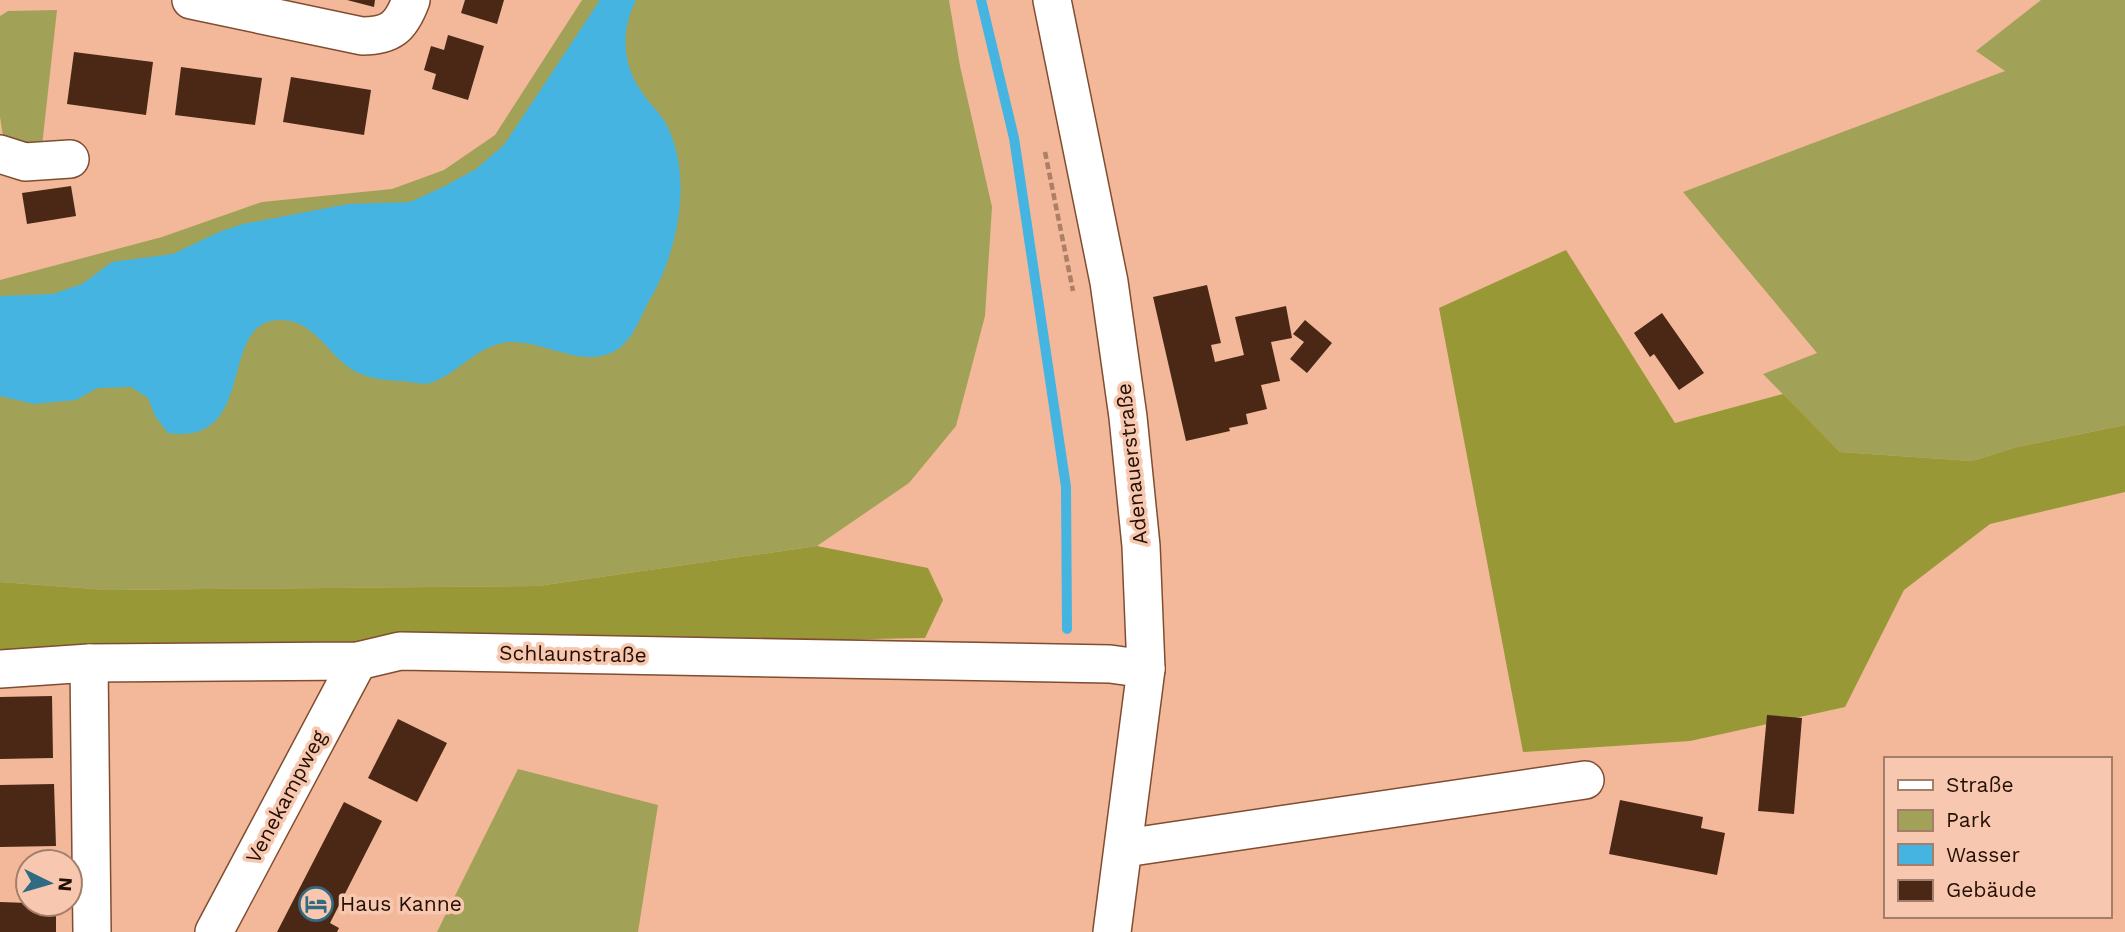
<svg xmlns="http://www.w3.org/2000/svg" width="2125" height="932" font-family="'Work Sans',sans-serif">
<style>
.green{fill:#a1a257}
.forest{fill:#989837}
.water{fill:#45b4e1}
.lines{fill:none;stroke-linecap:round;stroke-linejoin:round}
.stream{stroke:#45b4e1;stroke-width:10}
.building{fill:#4a2815}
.minor-casing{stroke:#804d31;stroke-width:40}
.path{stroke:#ac7f67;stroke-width:4.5;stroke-dasharray:7 3.5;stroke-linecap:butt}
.minor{stroke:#fff;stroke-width:37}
.labels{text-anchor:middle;stroke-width:7;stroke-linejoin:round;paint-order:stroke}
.street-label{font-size:21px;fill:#240f05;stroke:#f7c8af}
.poi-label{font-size:21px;fill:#240f05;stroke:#f7c8af;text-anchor:start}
</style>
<rect width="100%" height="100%" fill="#f2b899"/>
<g class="green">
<polygon points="582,0 949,0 960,66 992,207 985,316 956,426 909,483 817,546 538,586 107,590 0,582 0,280 162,237 262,202 392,189 444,170 495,135"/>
<polygon points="2041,0 2125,0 2125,425 2017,447 1972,461 1840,452 1763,374 1817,353 1683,192 2005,71 1976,51"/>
<polygon points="57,10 42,146 12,143 3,136 0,117 0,16 8,11"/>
<polygon points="518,769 658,805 638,932 437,932"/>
</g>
<g class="forest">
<polygon points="1566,250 1675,423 1783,394 1840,452 1972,461 2017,447 2125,425 2125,492 1990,524 1904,590 1845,707 1690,741 1523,752 1439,308"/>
<polygon points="817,546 928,568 943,600 925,638 0,655 0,582 107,590 538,586"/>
</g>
<path class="water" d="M600 0H636C620 32 622 65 643 94 650 104 660 113 666 124 694 176 678 253 649 301 639 319 633 342 613 352 580 368 544 340 509 342 476 345 457 375 430 383 422 385 411 382 403 381 390 381 373 379 361 374 330 362 317 319 280 320 216 320 260 446 168 433L155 416 148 398 131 387 97 388 76 400 54 402 34 404 0 396V296L53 294 82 284 112 262 173 254 219 232 243 224 348 204 410 202 443 187 476 169 504 145Z"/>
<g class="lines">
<polyline class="stream" points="981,0 1014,138 1066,487 1067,629"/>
</g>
<g class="building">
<polygon points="347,0 375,0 374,7"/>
<polygon points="465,0 504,0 497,24 461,13"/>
<polygon points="448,35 484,46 468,100 432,89 436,74 424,70 431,46 444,50"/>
<polygon points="74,52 153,62 146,115 67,104"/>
<polygon points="181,67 262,78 255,125 175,115"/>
<polygon points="291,77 371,90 364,135 283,122"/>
<polygon points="71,186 76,216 27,224 22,193"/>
<polygon points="1207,285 1221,343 1211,345 1215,362 1244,355 1235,317 1286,306 1292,338 1271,342 1280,381 1261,385 1267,409 1246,414 1248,424 1229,428 1230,431 1186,441 1153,297"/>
<polygon points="1662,313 1704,373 1679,390 1654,354 1650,357 1634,333"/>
<polygon points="1305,320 1332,343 1307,373 1290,359 1304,342 1293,334"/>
<polygon points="52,696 53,758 0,759 0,697"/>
<polygon points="1767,715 1802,718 1794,814 1758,811"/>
<polygon points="398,719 447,743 417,802 368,778"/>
<polygon points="54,784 56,846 0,847 0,785"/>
<polygon points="1620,800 1703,817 1701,828 1725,833 1717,875 1609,854"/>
<polygon points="344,802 382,821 330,923 339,928 337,932 277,932"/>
<polygon points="0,902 56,904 56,932 0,932"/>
</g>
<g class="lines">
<g class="minor-casing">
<g id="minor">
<path d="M191 0 362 36C391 36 401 27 411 0"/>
<polyline points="1052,0 1109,282 1128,417 1141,546 1146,669 1112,932"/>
<polyline points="0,154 25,162 70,159"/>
<polyline points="89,663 92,932"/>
<polyline points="0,669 89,663 358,661 400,651 1110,664 1146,669"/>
<polyline points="1125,848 1585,780"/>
<polyline points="214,932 358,661"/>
</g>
</g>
<polyline class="path" points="1045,152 1073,291"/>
<use href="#minor" class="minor"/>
</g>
<defs>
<g id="hotel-ring" transform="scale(1.75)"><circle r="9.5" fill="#f7c8af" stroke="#306a83" stroke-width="1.5"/><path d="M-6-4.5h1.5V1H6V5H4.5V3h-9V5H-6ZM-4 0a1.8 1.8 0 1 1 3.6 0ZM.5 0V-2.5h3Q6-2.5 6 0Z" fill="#306a83"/></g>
</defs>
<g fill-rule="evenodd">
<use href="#hotel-ring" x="316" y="904"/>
</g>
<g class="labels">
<g class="street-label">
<text transform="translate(1132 464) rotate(-96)" y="7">Adenauerstraße</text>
<text transform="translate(573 654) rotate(1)" y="7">Schlaunstraße</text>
<text transform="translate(286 797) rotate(-62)" y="7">Venekampweg</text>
</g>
<g class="poi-label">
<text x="340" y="911">Haus Kanne</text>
</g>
</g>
<rect x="1884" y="757" width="228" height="161" fill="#f7c8af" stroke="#a37e6b" stroke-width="2"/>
<rect x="1898" y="780" width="35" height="10" fill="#ffffff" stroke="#a37e6b" stroke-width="2"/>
<text x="1946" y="792" font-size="21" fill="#240f05">Straße</text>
<rect x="1898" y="810" width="35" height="21" fill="#a1a257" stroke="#a37e6b" stroke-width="2"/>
<text x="1946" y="827" font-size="21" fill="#240f05">Park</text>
<rect x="1898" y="844" width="35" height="21" fill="#45b4e1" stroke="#a37e6b" stroke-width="2"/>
<text x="1946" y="862" font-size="21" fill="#240f05">Wasser</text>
<rect x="1898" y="880" width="35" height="21" fill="#4a2815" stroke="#a37e6b" stroke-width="2"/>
<text x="1946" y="897" font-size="21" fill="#240f05">Gebäude</text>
<g transform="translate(49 883) rotate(95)"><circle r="33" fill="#f7c8af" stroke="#a37e6b" stroke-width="2"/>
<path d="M0-5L12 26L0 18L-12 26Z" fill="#306a83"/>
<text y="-10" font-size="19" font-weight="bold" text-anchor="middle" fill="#240f05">N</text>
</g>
</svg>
